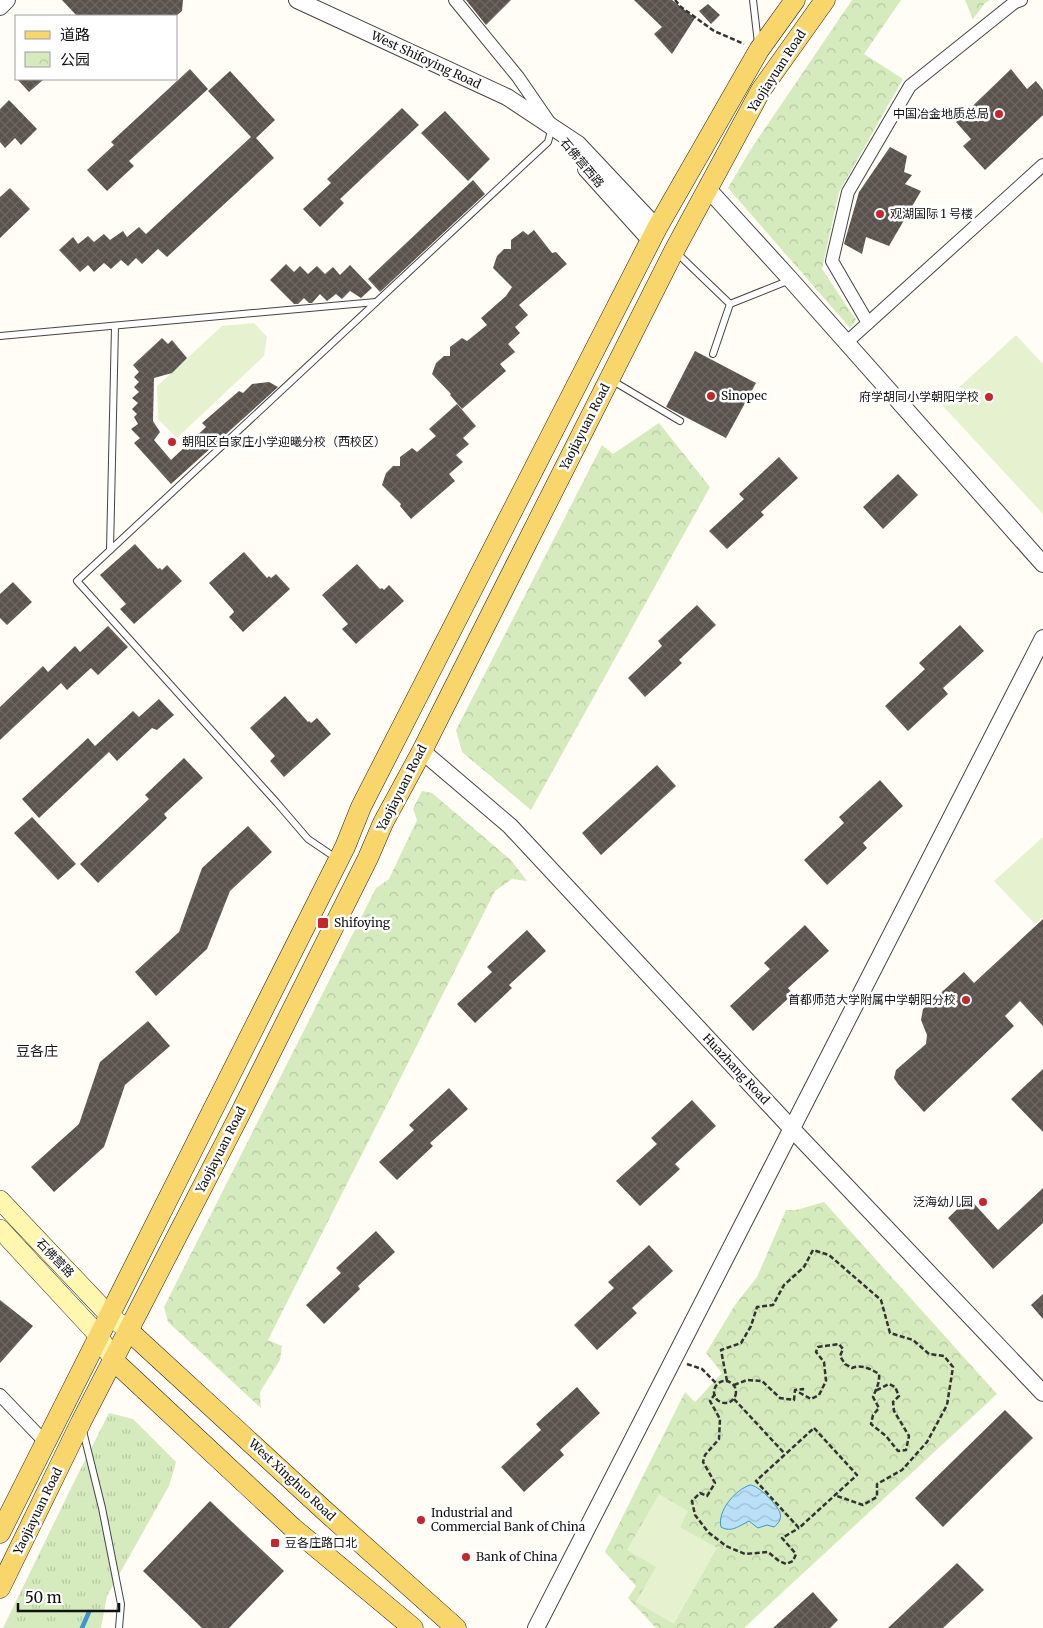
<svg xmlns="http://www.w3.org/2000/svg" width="1043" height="1628" font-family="Merriweather,'Noto Sans SC',serif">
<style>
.grass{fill:url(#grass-tufts)}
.park{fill:url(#park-crowns)}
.pitch{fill:#e6f2cf}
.water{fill:url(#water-waves);stroke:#3f96cf}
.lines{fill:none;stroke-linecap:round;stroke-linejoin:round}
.stream{stroke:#3f96cf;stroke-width:4.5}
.building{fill:url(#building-cross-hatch)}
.service-casing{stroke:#444;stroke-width:8}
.minor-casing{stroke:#444;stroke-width:14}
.tertiary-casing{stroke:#444;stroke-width:18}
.secondary-casing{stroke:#333;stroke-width:20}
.primary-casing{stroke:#222;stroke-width:21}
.path{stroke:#333;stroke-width:2.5;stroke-dasharray:5 2.5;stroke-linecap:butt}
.service{stroke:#fff;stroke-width:6}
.minor{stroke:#fff;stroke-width:12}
.tertiary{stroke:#fff;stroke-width:16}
.secondary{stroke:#fff6b0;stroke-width:19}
.primary{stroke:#f9d66b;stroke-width:20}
.poi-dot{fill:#c4262e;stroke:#fff;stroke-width:2}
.labels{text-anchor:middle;stroke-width:5;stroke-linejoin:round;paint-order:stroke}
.street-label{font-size:12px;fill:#111;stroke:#fff}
.poi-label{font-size:12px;fill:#111;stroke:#fff;text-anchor:start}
.neighbourhood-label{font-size:14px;fill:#111;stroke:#fff}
</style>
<defs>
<pattern id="grass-tufts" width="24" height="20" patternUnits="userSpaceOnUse" patternTransform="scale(1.25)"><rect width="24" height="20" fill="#d5ebbd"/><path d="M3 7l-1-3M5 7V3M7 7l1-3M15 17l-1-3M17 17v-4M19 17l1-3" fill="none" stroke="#b6c8a1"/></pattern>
<pattern id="park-crowns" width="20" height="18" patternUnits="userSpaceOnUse" patternTransform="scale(1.25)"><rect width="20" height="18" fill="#d5ebbd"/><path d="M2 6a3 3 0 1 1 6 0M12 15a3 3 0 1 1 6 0" fill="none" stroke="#b6c8a1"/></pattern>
<pattern id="water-waves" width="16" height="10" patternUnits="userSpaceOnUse" patternTransform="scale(1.25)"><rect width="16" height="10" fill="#b9e0f7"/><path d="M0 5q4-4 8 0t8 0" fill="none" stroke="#9ebfd3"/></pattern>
<pattern id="building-cross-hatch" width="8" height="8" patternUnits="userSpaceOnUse" patternTransform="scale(1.25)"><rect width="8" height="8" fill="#5a524d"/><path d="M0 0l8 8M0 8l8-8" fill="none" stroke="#6d6662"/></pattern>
</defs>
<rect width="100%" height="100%" fill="#fffdf5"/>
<polygon class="grass" points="109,1413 133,1419 176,1462 169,1486 107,1596 101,1628 3,1628 72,1486"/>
<g class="park">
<polygon points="852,0 901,0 864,54 903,79 839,192 822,269 856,320 850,328 728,188 751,149"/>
<polygon points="965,0 990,0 985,3 973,19"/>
<polygon points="659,423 710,487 531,810 462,752 456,730 602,445 613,454"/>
<polygon points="422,791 432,793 511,860 527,881 512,879 495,891 268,1340 282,1346 280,1360 260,1392 261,1408 168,1322 164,1307 376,888 389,879 417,820 413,809"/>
<polygon points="824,1202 997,1394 744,1628 656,1628 628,1598 636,1586 605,1552 685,1392 695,1402 722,1373 706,1353 735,1305 757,1277 786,1210 796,1210"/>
</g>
<g class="pitch">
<polygon points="254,323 267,337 264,356 177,438 158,419 157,386 222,326"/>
<polygon points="1016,335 1043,364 1043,514 941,404"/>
<polygon points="1043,837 1043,917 1035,924 994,881"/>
<polygon points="659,1494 688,1511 680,1527 717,1548 674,1624 636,1602 656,1567 627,1550"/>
</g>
<path class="water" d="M750 1485C758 1485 777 1504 780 1513 782 1519 778 1524 774 1527L767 1525 758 1528 749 1521C739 1526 731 1533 721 1527 717 1511 735 1490 750 1485Z"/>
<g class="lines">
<polyline class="stream" points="82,1628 89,1612"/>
</g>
<g class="building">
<polygon points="62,0 183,0 182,11 176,16 77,16"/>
<polygon points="466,0 511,0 486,25"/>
<polygon points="634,0 672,0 695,18 672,54 654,34 662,27"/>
<polygon points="708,4 720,15 711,24 699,11"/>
<polygon points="190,69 208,89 129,161 134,166 107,191 87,170 114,145 111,142"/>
<polygon points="1011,69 1027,89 1036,81 1043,90 1043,115 985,170 963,146 971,139 956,122"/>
<polygon points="230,71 275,120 256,138 274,158 167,257 158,249 142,264 136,258 128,266 121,260 111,269 104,263 94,272 88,265 80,272 59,250 73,237 78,244 88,236 94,242 104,234 110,240 123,231 127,237 139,227 146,234 251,137 208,91"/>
<polygon points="17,79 44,79 29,92"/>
<polygon points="9,100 37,129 21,145 15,138 5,148 0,142 0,109"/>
<polygon points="402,108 419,125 340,199 344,203 320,227 303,209 331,183 327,179"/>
<polygon points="445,111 490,159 468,181 421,133"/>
<polygon points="890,147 907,156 904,172 912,175 905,184 921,191 889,246 866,237 862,254 844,244 848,230 859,192"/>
<polygon points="473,180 485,194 380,292 368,279"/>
<polygon points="10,188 30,209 0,238 0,197"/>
<polygon points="534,230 552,253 556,252 567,264 519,305 528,315 515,327 520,333 508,344 515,352 500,364 506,371 462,409 450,395 451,394 432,374 436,363 444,356 450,356 450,347 462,338 467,341 487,325 481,318 506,296 512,287 493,268 497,256 504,249 511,249 511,240 523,231 528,235"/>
<polygon points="286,264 294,272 300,266 308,274 317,266 325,274 333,267 340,275 350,265 372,288 361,298 350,291 342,299 336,294 327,301 320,294 312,303 309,303 304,298 298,304 294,304 270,280"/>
<polygon points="162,338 168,344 172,340 187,358 172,373 154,378 153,421 160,432 154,440 171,460 206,427 202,423 239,391 243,393 252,384 269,382 278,387 171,484 134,443 140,438 131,429 138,424 134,417 137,414 132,409 138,403 132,398 139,392 134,387 139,382 134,377 139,372 133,365"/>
<polygon points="695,351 756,383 726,438 666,407"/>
<polygon points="457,404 476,426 463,438 469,444 456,455 463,462 449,474 455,481 411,519 400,506 401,504 382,485 386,473 393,466 400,466 400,457 412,448 417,452 436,436 429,429"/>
<polygon points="779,457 798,478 761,512 764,515 727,549 709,531 744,499 739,494"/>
<polygon points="898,474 918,495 883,529 863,507"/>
<polygon points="135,544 158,569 160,568 162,570 167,565 182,581 134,624 120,609 126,604 100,575"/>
<polygon points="244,552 267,578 269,576 271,578 276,574 290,589 243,632 229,617 234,612 233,610 209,583"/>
<polygon points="357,564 380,589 382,588 384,590 389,585 404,601 356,644 342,629 348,624 322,595"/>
<polygon points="13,582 32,602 7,625 0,618 0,594"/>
<polygon points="697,605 716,625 679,660 682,663 645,697 628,678 662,646 658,641"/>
<polygon points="960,625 984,651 943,688 948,694 908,731 885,706 925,669 919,663"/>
<polygon points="108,626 128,647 98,675 91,668 67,690 61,683 0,740 0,707 43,666 48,672 75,646 80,652"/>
<polygon points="285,696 308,722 309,721 311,723 317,718 331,734 284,777 270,761 275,756 250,728"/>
<polygon points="159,699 174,715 157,730 152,728 117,761 109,752 39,818 22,799 88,738 95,746 133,711 139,717"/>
<polygon points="184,758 203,778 164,814 167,818 98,883 80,864 149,799 145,795"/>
<polygon points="657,765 676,786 601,855 582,833"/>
<polygon points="880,780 903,806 863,843 867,848 827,885 804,860 844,823 839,817"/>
<polygon points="32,817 76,864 58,880 14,833"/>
<polygon points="248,826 272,852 230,891 207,949 156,996 135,972 179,932 202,868"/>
<polygon points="1043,919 1043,1026 1020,1001 1005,1016 1014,1026 924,1112 898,1084 894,1078 896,1070 926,1044 927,1035 921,1020 923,1009 964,972 974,983"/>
<polygon points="805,925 829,951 788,988 793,994 753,1031 730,1006 770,969 764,963"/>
<polygon points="527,930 546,951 509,985 512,988 475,1023 457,1004 492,972 487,967"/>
<polygon points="148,1021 170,1046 125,1085 104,1147 54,1192 31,1167 79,1124 100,1062"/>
<polygon points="1043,1069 1043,1132 1011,1099"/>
<polygon points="449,1088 468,1109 430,1143 433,1146 397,1180 379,1162 414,1130 409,1125"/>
<polygon points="692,1100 716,1126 675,1164 680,1169 640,1206 616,1181 657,1144 651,1138"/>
<polygon points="1043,1188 1043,1223 993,1269 948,1218 969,1198 998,1230"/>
<polygon points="376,1231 395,1252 358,1286 360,1289 324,1324 306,1305 341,1273 336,1268"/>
<polygon points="649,1245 673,1271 632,1308 637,1313 597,1350 574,1325 614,1288 608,1282"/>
<polygon points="1043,1294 1043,1319 1031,1305"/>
<polygon points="0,1300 33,1326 0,1363"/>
<polygon points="577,1387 600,1413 560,1450 564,1455 524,1492 501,1467 541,1430 536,1424"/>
<polygon points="1005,1410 1033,1438 943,1527 915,1498"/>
<polygon points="210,1501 284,1571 229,1628 202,1628 143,1571"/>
<polygon points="957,1563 984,1590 943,1628 888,1628"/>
<polygon points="813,1592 838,1620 830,1628 773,1628"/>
</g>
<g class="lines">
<g class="service-casing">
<g id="service">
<polyline points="753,0 758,43"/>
<polyline points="677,253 730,304 713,354"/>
<polyline points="730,304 790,280"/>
<polyline points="0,336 376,302"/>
<polyline points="613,381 680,421"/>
<polyline points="110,550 115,326"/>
<polyline points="336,858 308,839 277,803 77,581 548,142 552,127"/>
<polyline points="83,1431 102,1508 121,1604 119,1628"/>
</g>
</g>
<g class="minor-casing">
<g id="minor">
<polyline points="455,0 518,77 549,122"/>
<polyline points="868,323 832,261 848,192 910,86 1015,2 1021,0"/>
<polyline points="847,342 1043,165"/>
<polyline points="0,1395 45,1442"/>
</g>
</g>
<g class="tertiary-casing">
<g id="tertiary">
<polyline points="297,0 507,97 578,144 657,228"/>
<polyline points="0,7 7,0"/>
<polyline points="586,169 651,241"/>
<polyline points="708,189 791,280 1043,564"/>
<polyline points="422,751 510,826 792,1129 1043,1393"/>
<polyline points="536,1628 1043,638"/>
</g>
</g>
<g class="secondary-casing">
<g id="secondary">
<polyline points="0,1200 109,1315 129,1331"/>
<polyline points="0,1229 99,1336 113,1360"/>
</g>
</g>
<g class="primary-casing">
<g id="primary">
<polyline points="129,1331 325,1511 456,1628"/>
<polyline points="113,1360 293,1528 413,1628"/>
<polyline points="0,1533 345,847 361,807 657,228 759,50 795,0"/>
<polyline points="0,1588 81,1422 239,1116 368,858 383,823 422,751 674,251 761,90 825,0"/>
</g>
</g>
<g class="path">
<polyline points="675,0 681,7 714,31 744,44"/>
<polyline points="687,1364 702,1369 717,1384"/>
<polyline points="727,1381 721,1350 741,1343 751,1326 757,1307 773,1305 784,1285 804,1267 813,1250 829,1255 881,1300 890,1333 913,1340 929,1354 944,1356 953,1367 947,1405 927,1442 902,1470 877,1484 877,1497 863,1505 834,1495"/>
<circle cx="725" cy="1392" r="11"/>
<path d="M734 1385 747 1380 762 1381 780 1398 794 1400 795 1390 803 1389 800 1393 811 1399 819 1395 826 1381 824 1362 816 1352 818 1347 839 1344 843 1349 840 1356 845 1364 852 1368C861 1364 871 1369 879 1374 880 1383 876 1389 873 1397L879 1408 873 1415 871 1424 886 1436 898 1451 906 1450 909 1436 894 1411 893 1402 899 1396 895 1387 889 1384 875 1391"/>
<polyline points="715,1394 710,1401 720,1419 719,1439 705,1455 703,1462 715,1483 707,1496 700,1493 692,1501 695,1515 708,1532 726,1546 745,1554 768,1552 779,1561 786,1564 793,1561 796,1554 782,1538 799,1528"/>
<polyline points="734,1399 785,1454"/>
<polygon points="814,1428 857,1475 799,1528 756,1481"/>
</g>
<use href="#service" class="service"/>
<use href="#minor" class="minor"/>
<use href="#tertiary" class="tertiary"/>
<use href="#secondary" class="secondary"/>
<use href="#primary" class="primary"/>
</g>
<g class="poi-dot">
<circle cx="999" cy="114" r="5"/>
<circle cx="880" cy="214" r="5"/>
<circle cx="711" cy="396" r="5"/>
<circle cx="989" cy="397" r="5"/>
<circle cx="172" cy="442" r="5"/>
<rect x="317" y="917" width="12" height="12" rx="2.5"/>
<circle cx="966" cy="1000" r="5"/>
<circle cx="983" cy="1202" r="5"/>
<circle cx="421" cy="1520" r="5"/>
<rect x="270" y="1538" width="10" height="10" rx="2.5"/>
<circle cx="466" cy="1557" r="5"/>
</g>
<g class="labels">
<g class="street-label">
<text transform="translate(426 60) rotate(25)" y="4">West Shifoying Road</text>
<text transform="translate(777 71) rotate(-57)" y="4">Yaojiayuan Road</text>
<text transform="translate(582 163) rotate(50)" y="4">石佛营西路</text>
<text transform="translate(585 427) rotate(-63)" y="4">Yaojiayuan Road</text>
<text transform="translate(402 788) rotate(-63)" y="4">Yaojiayuan Road</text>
<text transform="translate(736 1069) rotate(47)" y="4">Huazhang Road</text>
<text transform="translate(221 1150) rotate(-63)" y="4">Yaojiayuan Road</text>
<text transform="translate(55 1258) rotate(46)" y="4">石佛营路</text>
<text transform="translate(292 1480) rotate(43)" y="4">West Xinghuo Road</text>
<text transform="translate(38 1511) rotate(-64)" y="4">Yaojiayuan Road</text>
</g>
<g class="poi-label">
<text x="989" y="118" text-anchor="end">中国冶金地质总局</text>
<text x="890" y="218">观湖国际 1 号楼</text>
<text x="721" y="400">Sinopec</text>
<text x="979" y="401" text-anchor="end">府学胡同小学朝阳学校</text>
<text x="182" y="446">朝阳区白家庄小学迎曦分校（西校区）</text>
<text x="334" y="927">Shifoying</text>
<text x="956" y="1004" text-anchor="end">首都师范大学附属中学朝阳分校</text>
<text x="973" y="1206" text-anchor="end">泛海幼儿园</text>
<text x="431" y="1517">Industrial and<tspan x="431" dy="14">Commercial Bank of China</tspan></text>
<text x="285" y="1547">豆各庄路口北</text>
<text x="476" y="1561">Bank of China</text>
</g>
<g class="neighbourhood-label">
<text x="37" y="1056">豆各庄</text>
</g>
</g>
<rect x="15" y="15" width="162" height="65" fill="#ffffff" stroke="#a0a0a0"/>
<rect x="25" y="31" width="25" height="8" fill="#f9d66b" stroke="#a0a0a0"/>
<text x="60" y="40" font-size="15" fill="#111111">道路</text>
<rect x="25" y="52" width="25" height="15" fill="url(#park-crowns)" stroke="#a0a0a0"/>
<text x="60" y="65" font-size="15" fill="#111111">公园</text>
<path d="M18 1603v8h101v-8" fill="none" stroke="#111111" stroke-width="2.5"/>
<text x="25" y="1603" font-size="15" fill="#111111" stroke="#ffffff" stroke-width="4" paint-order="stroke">50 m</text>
</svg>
